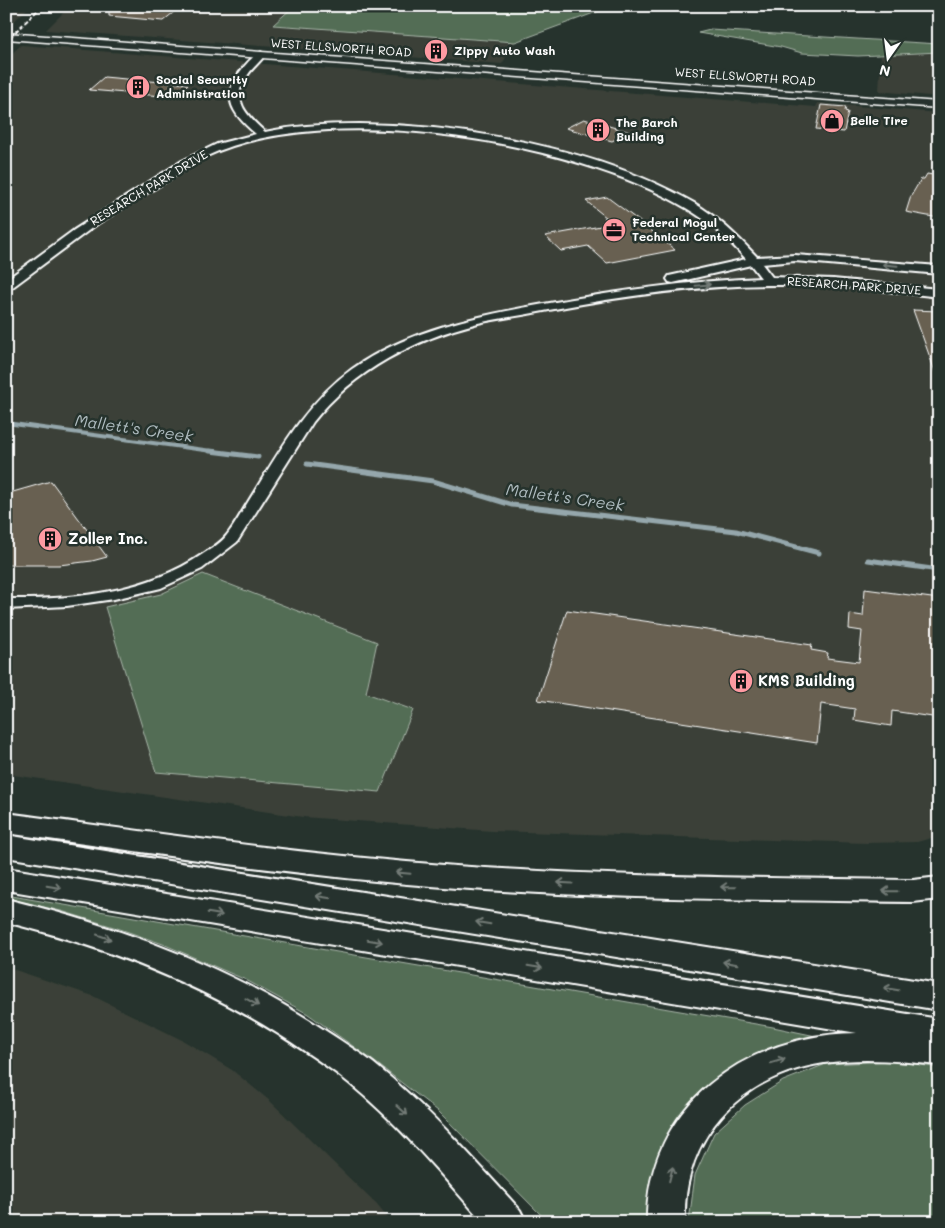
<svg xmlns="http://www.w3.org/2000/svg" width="945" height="1228" font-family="Mali,sans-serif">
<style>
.built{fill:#3a4138}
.green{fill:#536d54;stroke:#a9b6aa}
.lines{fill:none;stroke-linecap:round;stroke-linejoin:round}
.stream-far1{stroke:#95a7ac;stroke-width:4}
.stream{stroke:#95a7ac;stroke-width:5}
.building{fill:#686151;stroke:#fff}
.tertiary-casing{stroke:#fff;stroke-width:4}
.secondary-casing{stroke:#fff;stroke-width:3}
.motorway-casing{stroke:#fff;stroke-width:4}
.tertiary{fill:#26332d;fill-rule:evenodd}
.secondary{fill:#26332d;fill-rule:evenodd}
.motorway{fill:#26332d;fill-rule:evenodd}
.rail{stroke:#fff;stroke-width:2;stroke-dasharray:4.5 2;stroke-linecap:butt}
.oneway{stroke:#727a76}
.labels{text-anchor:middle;stroke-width:5;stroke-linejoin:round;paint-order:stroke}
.far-street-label{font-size:12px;fill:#fff;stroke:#26332d}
.far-poi-label{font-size:12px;font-weight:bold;fill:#fff;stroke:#26332d;text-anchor:start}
.poi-label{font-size:15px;font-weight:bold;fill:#fff;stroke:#26332d;text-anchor:start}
.water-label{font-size:16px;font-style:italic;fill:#b0bdc1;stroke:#26332d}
</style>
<rect width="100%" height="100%" fill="#26332d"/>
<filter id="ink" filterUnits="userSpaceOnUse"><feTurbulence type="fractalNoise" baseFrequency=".02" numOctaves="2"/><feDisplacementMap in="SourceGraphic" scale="10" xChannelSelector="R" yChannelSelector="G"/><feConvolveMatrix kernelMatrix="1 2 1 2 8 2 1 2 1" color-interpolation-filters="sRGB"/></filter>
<g filter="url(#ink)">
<g class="built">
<polygon points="6,6 30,6 7,28"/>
<polygon points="70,6 292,6 274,25 515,42 502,64 46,30"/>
<polygon points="21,45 816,107 818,103 939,113 939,836 917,842 866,843 492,831 303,817 6,774 6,59"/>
<polygon points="939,52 939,97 879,91 881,54"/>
<polygon points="6,967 93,996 184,1041 232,1070 270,1101 377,1205 391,1222 6,1222"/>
</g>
<g class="green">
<polygon points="294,6 613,6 515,42 273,25"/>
<polygon points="710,30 939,44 939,52 858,56 802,53 781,47 698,33"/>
<polygon points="203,574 377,642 366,693 413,710 380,792 156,772 105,607 161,594"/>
<polygon points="6,895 773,1027 830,1039 782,1048 735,1067 683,1113 655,1222 548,1222 438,1111 371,1059 308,1014 246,980 163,944 117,928 61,911 6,898"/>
<polygon points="897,1061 939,1068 939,1222 689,1222 695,1175 714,1133 745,1105 783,1081 826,1064"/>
</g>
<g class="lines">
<polyline class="stream-far1" points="6,423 219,452"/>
<g class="stream">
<polyline points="210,451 258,457"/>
<polyline points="307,464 433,481 512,505 736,531 819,553"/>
<polyline points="868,560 939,570"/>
</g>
</g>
<g class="building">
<polygon points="109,6 161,6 179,8 163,21 109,16"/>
<polygon points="104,77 137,80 188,84 174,97 89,90"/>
<polygon points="821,105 846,107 845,111 848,112 844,132 816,129"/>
<polygon points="584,119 630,132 612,141 566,128"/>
<polygon points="927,174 939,176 939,218 906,212 911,196 921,179 924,179"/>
<polygon points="607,197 643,224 675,250 607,263 588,246 561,251 545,236 612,224 604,218 607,218 586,201"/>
<polygon points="913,310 939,311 939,377 937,377"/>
<polygon points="51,481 107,557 92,561 59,565 6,565 6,494"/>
<polygon points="865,589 939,599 939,718 892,711 891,726 854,720 855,709 821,704 817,743 538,700 567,610 812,645 811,650 828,653 827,658 859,662 862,631 849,629 850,614 863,616"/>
</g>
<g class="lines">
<g class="tertiary-casing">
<path id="tertiary" d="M261 52 265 55C260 62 252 68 247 76 229 99 248 117 265 132 296 125 329 124 360 124 468 125 599 149 694 203 718 217 738 237 757 257L795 255 939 266V274L795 261 762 264 772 277 833 279 939 289V297C889 291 839 285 788 285 708 284 628 295 549 310 525 315 501 318 478 323 415 339 354 370 313 422L237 542 202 569 161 588 114 599 67 606 6 609V599C73 600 146 593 203 554 211 549 221 543 227 535 235 525 241 513 248 502 278 454 305 403 352 369 409 329 477 316 544 304 616 291 688 281 761 278L751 265 673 283 669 282 667 279 669 276 746 259C729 240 709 221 686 208 573 141 329 99 207 156L100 222 10 289 6 290V280L74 230 182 161 217 144 256 134C231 113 220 96 243 68 248 62 254 55 261 52Z"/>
</g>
<g class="secondary-casing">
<g id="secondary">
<polygon points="931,6 939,6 939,12"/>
<polygon points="6,33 939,102 939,108 6,39"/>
</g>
</g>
<g class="motorway-casing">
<g id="motorway">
<path d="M6 813C156 833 305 855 456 866 608 877 761 878 913 880L939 877V899L913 902C761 900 608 899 456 888 305 877 156 854 6 833Z"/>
<polygon points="6,835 939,984 939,1010 6,857"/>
<path d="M6 868 939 1019V1065C901 1061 863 1057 824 1063 741 1076 682 1136 685 1222H647C646 1105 747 1034 857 1033L6 890Z"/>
<path d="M6 899C121 927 231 967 329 1033 344 1043 359 1052 373 1063 427 1106 474 1159 520 1210L526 1222H483C441 1174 399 1124 349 1083 336 1072 321 1062 306 1052 214 989 114 949 6 922Z"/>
</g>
</g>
<use href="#tertiary" class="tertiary"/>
<use href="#secondary" class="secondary"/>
<use href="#motorway" class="motorway"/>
<polyline class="rail" points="6,41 42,6"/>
</g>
<defs><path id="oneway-shaft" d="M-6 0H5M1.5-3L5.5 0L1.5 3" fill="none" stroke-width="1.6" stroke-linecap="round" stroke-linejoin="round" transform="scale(1.25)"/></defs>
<g class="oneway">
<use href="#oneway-shaft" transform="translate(890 265) rotate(-175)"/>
<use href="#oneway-shaft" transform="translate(703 285) rotate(-5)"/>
<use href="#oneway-shaft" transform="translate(403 873) rotate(-175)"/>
<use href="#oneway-shaft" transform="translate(565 883) rotate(-177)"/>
<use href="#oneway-shaft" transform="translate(54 887) rotate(10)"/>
<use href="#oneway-shaft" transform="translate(728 887) rotate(-179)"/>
<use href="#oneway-shaft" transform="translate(890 891) rotate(-179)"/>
<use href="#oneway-shaft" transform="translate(323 897) rotate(-171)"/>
<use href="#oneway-shaft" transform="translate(215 914) rotate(10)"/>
<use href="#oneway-shaft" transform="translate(483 923) rotate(-171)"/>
<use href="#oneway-shaft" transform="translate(104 937) rotate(19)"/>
<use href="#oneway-shaft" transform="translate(375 941) rotate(10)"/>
<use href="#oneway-shaft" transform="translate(730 963) rotate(-171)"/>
<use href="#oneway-shaft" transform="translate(535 967) rotate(9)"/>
<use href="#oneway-shaft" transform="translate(891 989) rotate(-171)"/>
<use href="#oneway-shaft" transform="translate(252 1002) rotate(29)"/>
<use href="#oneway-shaft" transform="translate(778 1061) rotate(-17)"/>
<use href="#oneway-shaft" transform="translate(402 1110) rotate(42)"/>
<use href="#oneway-shaft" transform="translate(671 1174) rotate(-76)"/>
</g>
</g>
<defs>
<g id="building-disc" transform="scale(1.25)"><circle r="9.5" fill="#ff9aa2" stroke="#26332d"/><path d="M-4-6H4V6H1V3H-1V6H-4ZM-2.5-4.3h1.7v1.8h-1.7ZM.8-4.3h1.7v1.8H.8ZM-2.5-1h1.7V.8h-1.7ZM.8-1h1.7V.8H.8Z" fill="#111"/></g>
<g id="shop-disc" transform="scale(1.25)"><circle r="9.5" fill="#ff9aa2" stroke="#26332d"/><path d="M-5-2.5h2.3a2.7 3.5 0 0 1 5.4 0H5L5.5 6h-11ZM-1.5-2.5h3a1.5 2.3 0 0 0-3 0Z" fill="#111"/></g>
<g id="office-disc" transform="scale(1.25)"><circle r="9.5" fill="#ff9aa2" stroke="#26332d"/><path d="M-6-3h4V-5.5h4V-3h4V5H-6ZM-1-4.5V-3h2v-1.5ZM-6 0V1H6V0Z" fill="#111"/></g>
</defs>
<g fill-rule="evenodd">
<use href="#building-disc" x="436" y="51"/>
<use href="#building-disc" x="138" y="87"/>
<use href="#shop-disc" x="832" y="121"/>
<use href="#building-disc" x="598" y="130"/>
<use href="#office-disc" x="614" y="230"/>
<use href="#building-disc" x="50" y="539"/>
<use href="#building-disc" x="741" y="681"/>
</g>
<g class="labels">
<g class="far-street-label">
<text transform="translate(341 48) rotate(4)" y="4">WEST ELLSWORTH ROAD</text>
<text transform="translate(745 77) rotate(4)" y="4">WEST ELLSWORTH ROAD</text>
<text transform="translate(149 188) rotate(-31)" y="4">RESEARCH PARK DRIVE</text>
<text transform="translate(854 286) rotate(4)" y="4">RESEARCH PARK DRIVE</text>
</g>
<g class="far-poi-label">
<text x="454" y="55">Zippy Auto Wash</text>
<text x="156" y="84">Social Security<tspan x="156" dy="14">Administration</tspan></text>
<text x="850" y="125">Belle Tire</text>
<text x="616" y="127">The Barch<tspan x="616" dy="14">Building</tspan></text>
<text x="632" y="227">Federal Mogul<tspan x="632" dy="14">Technical Center</tspan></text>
</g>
<g class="poi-label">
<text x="68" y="544">Zoller Inc.</text>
<text x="758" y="686">KMS Building</text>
</g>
<g class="water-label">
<text transform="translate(134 428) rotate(8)" y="6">Mallett's Creek</text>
<text transform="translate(565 497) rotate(8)" y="6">Mallett's Creek</text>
</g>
</g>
<rect width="945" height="1228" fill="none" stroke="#26332d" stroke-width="25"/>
<rect x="12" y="12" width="920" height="1203" fill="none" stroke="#fff" stroke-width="2" filter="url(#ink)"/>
<g transform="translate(888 58) rotate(194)" stroke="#26332d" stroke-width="4" paint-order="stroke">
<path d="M0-4L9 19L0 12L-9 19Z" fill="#ffffff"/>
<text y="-8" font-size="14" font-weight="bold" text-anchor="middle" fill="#ffffff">N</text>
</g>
</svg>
